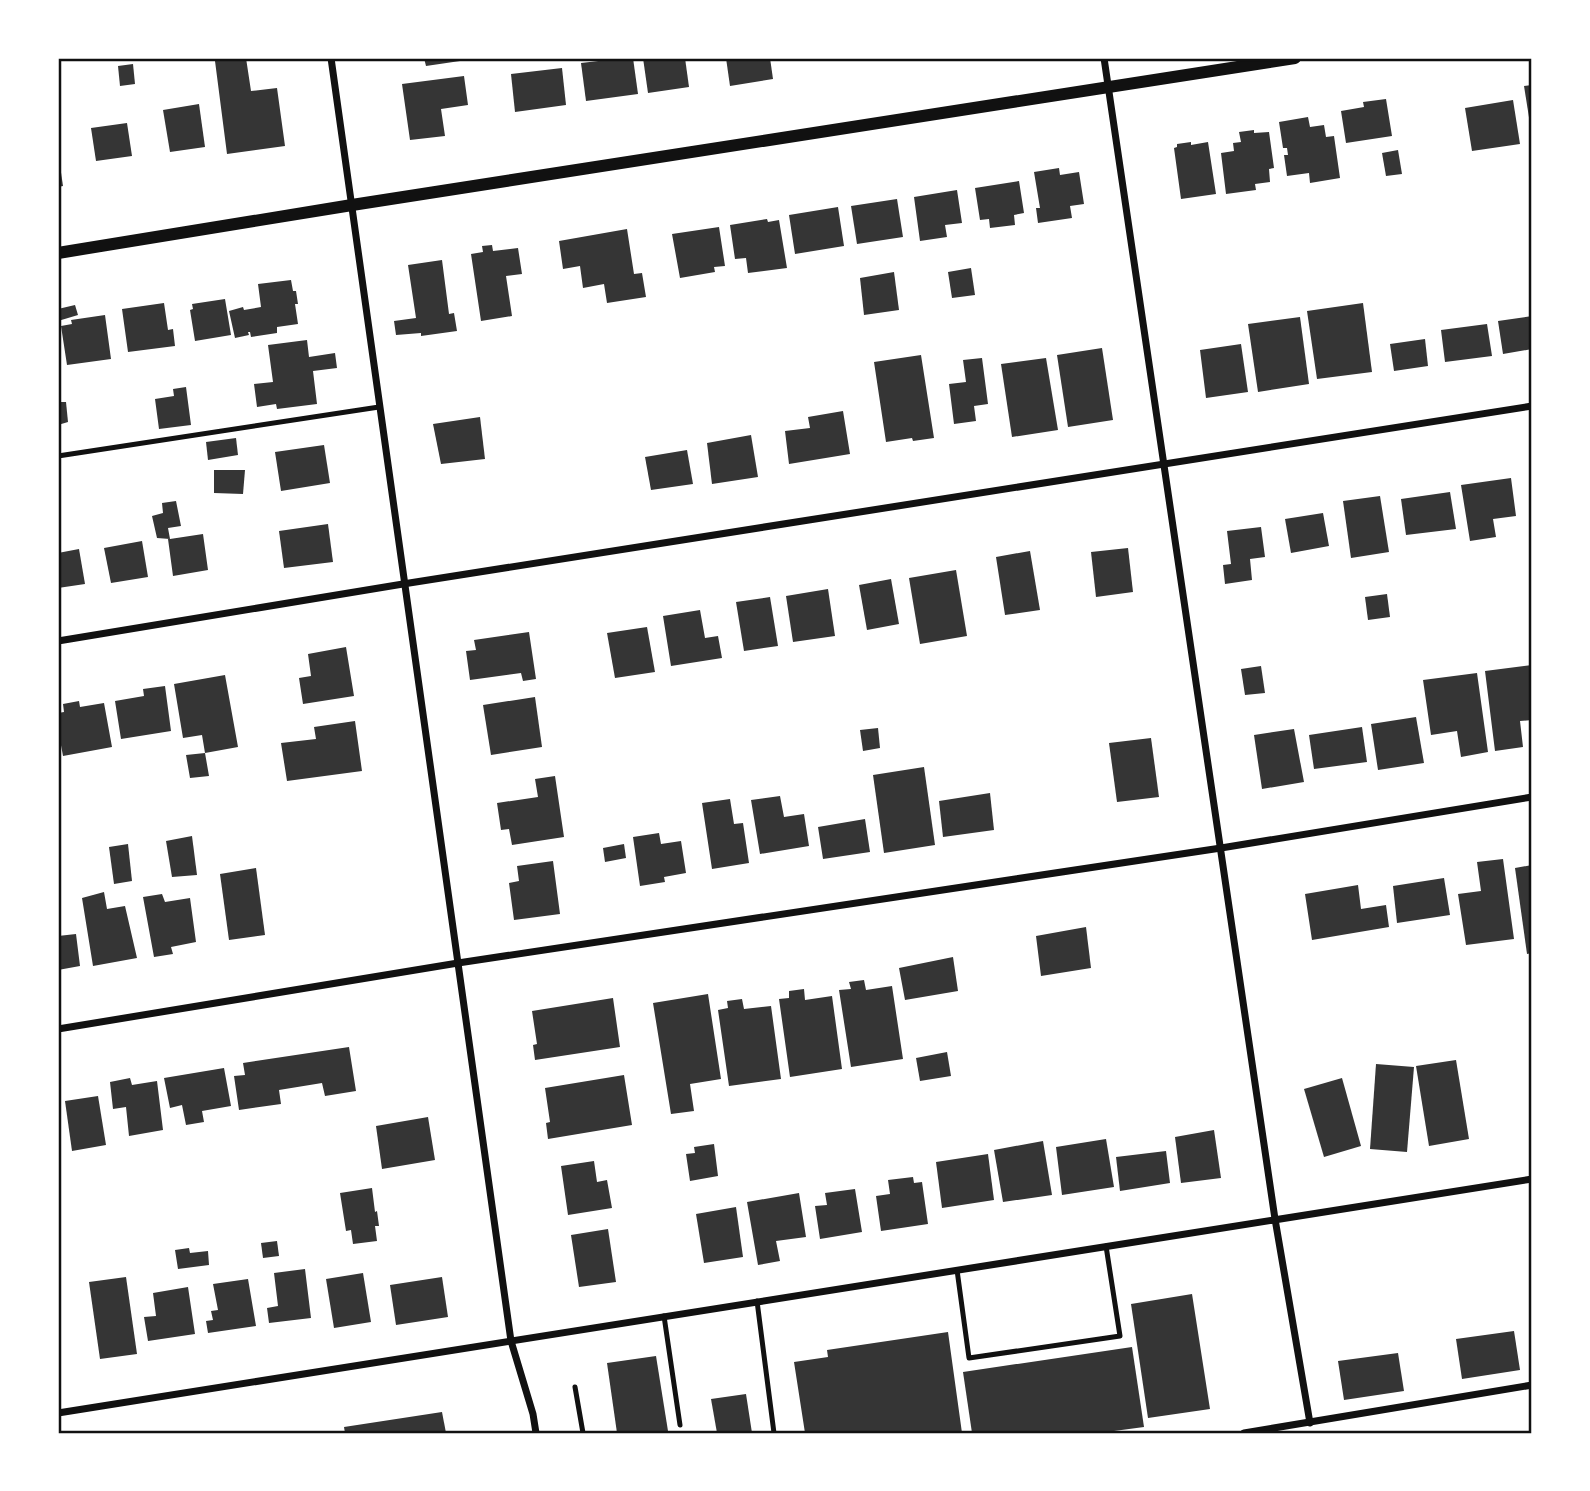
<svg xmlns="http://www.w3.org/2000/svg" width="1590" height="1491" font-family="Raleway,sans-serif">
<style>
.building{fill:#353535}
.lines{fill:none;stroke-linecap:round;stroke-linejoin:round}
.service{stroke:#111;stroke-width:5}
.minor{stroke:#111;stroke-width:7}
.tertiary{stroke:#111;stroke-width:12}
.neatline{fill:none;stroke:#111;stroke-width:2.5}
</style>
<rect width="100%" height="100%" fill="#fff"/>
<g class="building">
<polygon points="246,58 251,91 277,88 285,146 227,154 215,61"/>
<polygon points="424,58 459,58 460,61 426,66"/>
<polygon points="624,58 633,58 638,94 586,101 581,63"/>
<polygon points="643,58 685,58 689,87 648,93"/>
<polygon points="726,58 770,58 773,79 730,86"/>
<polygon points="133,64 135,84 120,86 118,66"/>
<polygon points="562,68 566,105 515,112 511,74"/>
<polygon points="464,76 468,105 441,109 445,136 410,140 402,84"/>
<polygon points="1532,85 1532,130 1531,130 1524,86"/>
<polygon points="1386,99 1392,136 1346,143 1341,111 1364,107 1363,102"/>
<polygon points="1513,100 1520,144 1472,151 1465,108"/>
<polygon points="199,104 205,147 170,152 163,110"/>
<polygon points="1308,117 1310,127 1324,125 1326,137 1334,136 1340,178 1310,183 1309,173 1287,176 1284,155 1288,155 1287,148 1283,148 1279,122"/>
<polygon points="127,123 132,156 96,161 91,128"/>
<polygon points="1254,130 1254,133 1269,132 1274,168 1269,169 1270,182 1255,184 1256,190 1226,194 1221,153 1234,151 1233,143 1241,142 1239,132"/>
<polygon points="1191,142 1191,145 1208,142 1216,194 1181,199 1174,148 1177,147 1177,144"/>
<polygon points="1398,150 1402,174 1386,176 1382,153"/>
<polygon points="58,159 59,159 63,186 58,187"/>
<polygon points="1059,168 1060,175 1079,172 1084,204 1070,206 1072,218 1038,223 1036,208 1040,208 1034,172"/>
<polygon points="1019,181 1024,213 1014,215 1015,225 990,228 989,219 980,220 975,188"/>
<polygon points="957,190 962,223 945,225 947,237 920,241 914,197"/>
<polygon points="897,199 903,237 857,244 851,206"/>
<polygon points="838,207 844,246 795,254 789,215"/>
<polygon points="767,219 768,222 779,220 787,268 748,273 746,258 735,259 730,225"/>
<polygon points="719,227 725,266 714,267 715,272 680,278 672,234"/>
<polygon points="627,229 634,274 642,273 646,297 607,303 604,284 583,288 580,266 563,269 559,241"/>
<polygon points="492,245 493,251 518,248 522,274 506,276 512,316 481,321 471,254 483,252 482,246"/>
<polygon points="442,260 449,314 454,313 457,331 421,336 421,333 396,335 394,321 416,318 408,265"/>
<polygon points="971,268 975,295 952,298 948,272"/>
<polygon points="894,272 899,310 864,315 860,278"/>
<polygon points="291,280 293,291 296,291 298,304 295,304 298,324 277,327 277,333 251,337 250,332 248,332 249,335 235,338 229,311 243,307 244,310 261,307 258,284"/>
<polygon points="225,299 231,335 195,341 190,310 193,309 192,304"/>
<polygon points="164,303 168,330 173,329 175,346 128,352 122,309"/>
<polygon points="1363,303 1372,372 1317,379 1307,311"/>
<polygon points="75,305 78,315 58,321 58,309"/>
<polygon points="105,315 111,359 67,365 61,326 72,324 71,320"/>
<polygon points="1532,316 1532,349 1503,354 1498,321"/>
<polygon points="1300,317 1309,384 1258,392 1248,324"/>
<polygon points="1487,324 1492,356 1445,362 1441,330"/>
<polygon points="1425,339 1428,366 1394,371 1390,344"/>
<polygon points="307,340 309,357 335,353 337,368 313,371 317,404 277,409 276,404 257,407 254,384 273,382 268,345"/>
<polygon points="1241,344 1248,392 1206,398 1200,350"/>
<polygon points="1102,348 1113,420 1068,427 1057,355"/>
<polygon points="921,355 934,438 913,441 912,438 886,442 874,362"/>
<polygon points="982,358 988,404 974,406 976,421 954,424 949,384 966,382 963,360"/>
<polygon points="1046,358 1058,430 1012,437 1001,364"/>
<polygon points="186,387 191,425 159,429 155,399 174,396 173,389"/>
<polygon points="58,402 66,402 68,422 58,425"/>
<polygon points="843,411 850,454 789,464 785,431 810,428 808,417"/>
<polygon points="480,417 485,459 441,464 433,424"/>
<polygon points="751,435 758,477 712,484 707,443"/>
<polygon points="236,438 238,455 208,460 206,442"/>
<polygon points="324,445 330,483 281,491 275,452"/>
<polygon points="687,450 693,484 651,490 645,457"/>
<polygon points="214,470 245,470 243,494 214,493"/>
<polygon points="1511,478 1516,516 1493,519 1496,537 1470,541 1461,485"/>
<polygon points="1450,492 1456,529 1406,535 1401,499"/>
<polygon points="1380,496 1389,552 1351,558 1343,501"/>
<polygon points="176,501 181,526 168,528 170,539 203,534 208,570 173,576 168,539 170,539 157,538 152,516 163,513 162,503"/>
<polygon points="1323,513 1329,546 1291,553 1285,519"/>
<polygon points="328,524 333,562 284,568 279,531"/>
<polygon points="1261,527 1265,557 1250,559 1252,580 1225,584 1223,565 1231,564 1227,531"/>
<polygon points="142,541 148,577 111,583 104,548"/>
<polygon points="1128,548 1133,592 1096,597 1091,552"/>
<polygon points="79,549 85,584 58,588 58,553"/>
<polygon points="1030,551 1040,610 1005,615 996,557"/>
<polygon points="956,570 967,636 920,644 909,578"/>
<polygon points="891,579 899,624 867,630 859,585"/>
<polygon points="828,589 835,636 793,642 786,596"/>
<polygon points="1387,594 1390,617 1368,620 1365,597"/>
<polygon points="770,597 778,646 744,651 736,602"/>
<polygon points="700,610 705,638 718,636 722,658 671,666 663,616"/>
<polygon points="647,627 655,672 615,678 607,633"/>
<polygon points="529,632 536,679 523,681 521,673 470,680 466,651 476,650 474,640"/>
<polygon points="346,647 354,696 303,704 299,678 311,676 308,654"/>
<polygon points="1532,665 1532,720 1520,721 1523,747 1495,751 1485,671"/>
<polygon points="1261,666 1265,693 1245,695 1241,669"/>
<polygon points="1477,673 1488,752 1461,757 1457,731 1431,735 1423,680"/>
<polygon points="225,675 238,747 205,753 209,776 190,778 186,755 205,753 202,735 183,738 174,684"/>
<polygon points="165,686 171,731 121,739 115,701 144,696 143,689"/>
<polygon points="535,697 542,747 491,755 483,705"/>
<polygon points="79,701 80,707 104,703 112,747 63,756 58,729 58,713 64,712 63,704"/>
<polygon points="1416,717 1424,763 1378,770 1371,724"/>
<polygon points="355,721 362,771 287,781 281,743 316,739 314,727"/>
<polygon points="1362,727 1367,762 1314,769 1309,735"/>
<polygon points="878,728 880,748 863,751 860,730"/>
<polygon points="1294,729 1304,782 1262,789 1254,735"/>
<polygon points="1151,738 1159,797 1117,802 1109,743"/>
<polygon points="924,767 935,845 884,853 873,775"/>
<polygon points="555,776 564,837 512,845 509,829 501,830 497,803 538,797 535,779"/>
<polygon points="990,793 994,830 943,837 939,801"/>
<polygon points="780,796 784,817 804,814 809,846 760,854 751,800"/>
<polygon points="730,799 734,824 743,823 749,863 712,869 702,803"/>
<polygon points="865,819 870,852 823,859 818,827"/>
<polygon points="659,833 661,844 681,841 686,873 664,877 665,882 640,886 633,837"/>
<polygon points="192,836 197,875 172,877 166,841"/>
<polygon points="128,844 132,881 114,884 109,847"/>
<polygon points="624,844 626,858 605,862 603,848"/>
<polygon points="1503,859 1514,939 1466,945 1458,894 1481,891 1477,862"/>
<polygon points="553,861 560,914 514,920 509,883 519,881 517,866"/>
<polygon points="1532,865 1532,953 1527,954 1515,868"/>
<polygon points="256,868 265,935 229,940 220,874"/>
<polygon points="1444,878 1450,915 1397,923 1393,886"/>
<polygon points="1358,885 1361,909 1386,905 1389,927 1312,940 1305,894"/>
<polygon points="104,892 107,909 125,906 137,958 93,966 82,898"/>
<polygon points="162,894 165,902 190,898 196,942 171,947 173,954 154,957 143,897"/>
<polygon points="1086,927 1091,968 1041,976 1036,936"/>
<polygon points="76,934 80,966 58,970 58,936"/>
<polygon points="953,957 958,991 905,1000 899,968"/>
<polygon points="864,980 866,990 892,986 903,1059 851,1067 839,990 851,989 849,982"/>
<polygon points="804,989 805,1000 832,996 842,1069 790,1077 779,999 789,998 789,991"/>
<polygon points="708,994 721,1079 690,1084 694,1111 671,1114 653,1003"/>
<polygon points="613,998 620,1047 535,1060 533,1045 537,1044 532,1011"/>
<polygon points="742,999 744,1009 771,1006 781,1079 729,1086 718,1010 728,1008 727,1001"/>
<polygon points="349,1047 356,1091 325,1096 322,1083 279,1090 281,1104 239,1110 234,1076 245,1075 243,1063"/>
<polygon points="947,1052 951,1076 920,1081 916,1058"/>
<polygon points="1456,1060 1469,1139 1429,1146 1416,1066"/>
<polygon points="1376,1064 1414,1067 1407,1152 1370,1149"/>
<polygon points="224,1068 231,1106 202,1111 204,1122 186,1125 182,1105 170,1108 164,1078"/>
<polygon points="624,1075 632,1125 548,1139 546,1123 550,1122 545,1088"/>
<polygon points="130,1078 132,1085 157,1081 163,1130 129,1136 126,1107 113,1109 110,1082"/>
<polygon points="1342,1078 1361,1146 1324,1157 1304,1089"/>
<polygon points="98,1096 106,1145 72,1151 65,1101"/>
<polygon points="428,1117 435,1160 382,1169 376,1126"/>
<polygon points="1214,1130 1221,1178 1181,1183 1175,1137"/>
<polygon points="1106,1139 1114,1187 1062,1195 1056,1147"/>
<polygon points="1043,1141 1052,1195 1003,1202 994,1150"/>
<polygon points="714,1144 718,1176 690,1181 686,1154 695,1153 694,1147"/>
<polygon points="1166,1151 1170,1183 1120,1191 1116,1157"/>
<polygon points="988,1154 994,1200 942,1208 936,1162"/>
<polygon points="594,1161 597,1182 607,1180 612,1208 568,1215 561,1166"/>
<polygon points="913,1177 914,1183 922,1182 928,1224 881,1231 876,1196 890,1194 888,1180"/>
<polygon points="372,1188 375,1212 377,1211 379,1226 375,1226 377,1241 353,1244 351,1230 346,1231 340,1193"/>
<polygon points="855,1189 862,1232 820,1239 815,1206 827,1205 825,1193"/>
<polygon points="799,1193 806,1237 776,1241 780,1261 758,1265 747,1202"/>
<polygon points="736,1207 743,1257 704,1263 696,1214"/>
<polygon points="608,1229 616,1282 579,1287 571,1235"/>
<polygon points="277,1241 279,1256 263,1258 261,1243"/>
<polygon points="189,1248 190,1253 208,1251 209,1265 178,1269 175,1250"/>
<polygon points="305,1269 311,1318 269,1323 267,1308 278,1306 274,1273"/>
<polygon points="363,1273 371,1322 334,1328 326,1279"/>
<polygon points="126,1277 137,1354 100,1359 89,1282"/>
<polygon points="442,1277 448,1317 396,1325 390,1285"/>
<polygon points="248,1279 256,1326 208,1333 206,1321 213,1320 211,1311 218,1310 213,1284"/>
<polygon points="188,1287 195,1334 148,1341 144,1317 156,1316 153,1293"/>
<polygon points="1192,1294 1210,1409 1148,1418 1131,1304"/>
<polygon points="1514,1331 1520,1370 1462,1379 1456,1339"/>
<polygon points="948,1332 962,1433 805,1433 794,1362 828,1357 827,1350"/>
<polygon points="1132,1347 1144,1427 1099,1433 972,1433 963,1372"/>
<polygon points="1398,1353 1404,1391 1344,1400 1338,1361"/>
<polygon points="656,1356 668,1431 651,1433 617,1433 607,1363"/>
<polygon points="746,1394 752,1433 717,1433 711,1399"/>
<polygon points="442,1412 446,1433 345,1433 344,1427"/>
</g>
<g class="lines">
<g class="service">
<polyline points="58,456 379,407"/>
<polyline points="957,1270 969,1358 1120,1336 1106,1246"/>
<polyline points="757,1301 774,1433"/>
<polyline points="664,1316 680,1425"/>
<polyline points="575,1387 583,1433"/>
</g>
<g class="minor">
<polyline points="331,58 511,1341 533,1414 536,1433"/>
<polyline points="1104,58 1275,1219 1310,1423"/>
<polyline points="58,641 403,584 1532,406"/>
<polyline points="58,1029 458,963 1221,848 1532,797"/>
<polyline points="58,1413 1532,1179"/>
<polyline points="1244,1433 1532,1385"/>
</g>
<polyline class="tertiary" points="58,253 352,205 1295,58"/>
</g>
<rect width="1590" height="1491" fill="none" stroke="#ffffff" stroke-width="119"/>
<rect x="60" y="60" width="1470" height="1372" class="neatline"/>
</svg>
